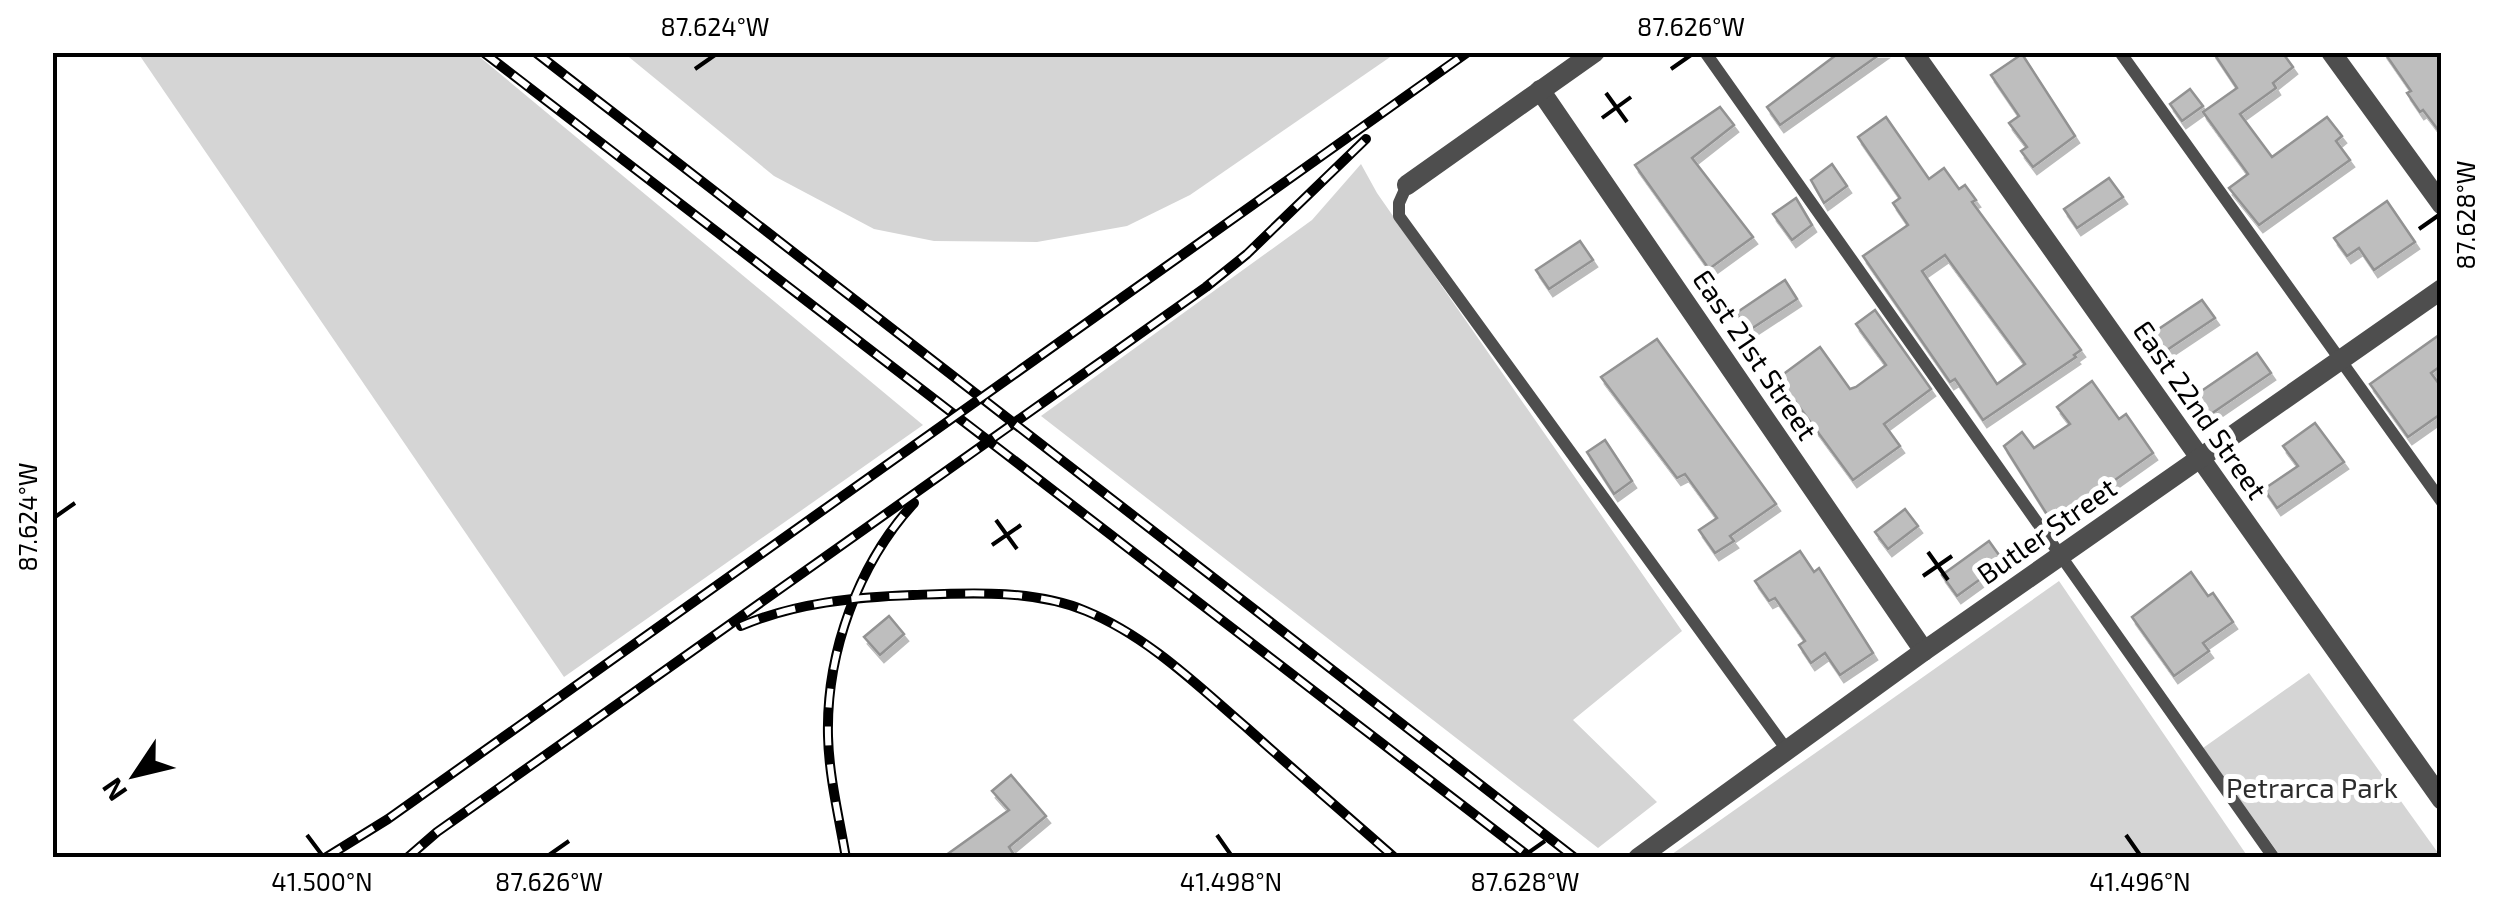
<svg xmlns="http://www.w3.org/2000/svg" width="2494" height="910" font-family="'Exo 2',sans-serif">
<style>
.green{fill:#d5d5d5}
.building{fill:#bebebe;stroke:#929292;stroke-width:2.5;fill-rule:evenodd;filter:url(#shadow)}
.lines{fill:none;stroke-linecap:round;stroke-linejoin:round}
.lane{stroke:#4e4e4e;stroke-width:12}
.street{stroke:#4e4e4e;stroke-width:20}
.rail-casing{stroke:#000;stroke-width:10}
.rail{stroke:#fff;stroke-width:6;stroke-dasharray:19;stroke-linecap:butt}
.ticks{fill:none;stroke:#000;stroke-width:4}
.labels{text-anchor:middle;stroke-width:10;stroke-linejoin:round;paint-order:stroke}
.street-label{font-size:28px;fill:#000;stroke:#fff}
.park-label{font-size:28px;fill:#2c2c2c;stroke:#fff}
.neatline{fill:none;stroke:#000;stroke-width:4}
.ticks-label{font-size:25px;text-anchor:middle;fill:#000}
</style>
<defs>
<filter id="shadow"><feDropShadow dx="4" dy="7" stdDeviation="0" flood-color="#0004"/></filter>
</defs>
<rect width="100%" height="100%" fill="#fff"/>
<g class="green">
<polygon points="138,53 475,53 923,425 564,677"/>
<polygon points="624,53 1396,53 1190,195 1127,226 1037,242 934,241 874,229 774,176"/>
<polygon points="1361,164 1377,193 1682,631 1573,720 1657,802 1598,848 1041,416 1312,220"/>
<polygon points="2059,581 2248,857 1668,857"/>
<polygon points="2309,673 2441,857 2281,857 2203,748"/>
</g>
<g class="building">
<polygon points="1840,52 1883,52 1780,125 1767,107"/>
<polygon points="2213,52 2282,52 2293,67 2273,83 2276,88 2240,114 2272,157 2327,117 2342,136 2336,141 2350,160 2259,225 2229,188 2248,174 2203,112 2237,88"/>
<polygon points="2384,52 2442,52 2442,135 2423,110 2420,112 2407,93 2411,91"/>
<polygon points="2022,54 2075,136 2033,167 2021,151 2027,147 2009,123 2019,116 1991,75"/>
<polygon points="2190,89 2203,106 2182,121 2170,104"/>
<polygon points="1720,107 1734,125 1692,158 1753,237 1709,269 1635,165"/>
<path d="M1886 117 1929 179 1944 168 1959 189 1965 185 1976 200 1972 202 2081 350 2074 355 2076 357 1983 420 1955 379 1950 382 1863 256 1908 225 1893 203 1900 198 1858 137ZM1945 255 2025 364 1997 384 1922 271Z"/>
<polygon points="1832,164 1847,186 1824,203 1811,180"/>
<polygon points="2109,178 2123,197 2077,228 2064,209"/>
<polygon points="1796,198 1812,225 1792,240 1773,214"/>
<polygon points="2387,201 2415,242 2374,270 2359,248 2347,256 2334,238"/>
<polygon points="1580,241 1593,260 1549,289 1536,270"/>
<polygon points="1785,280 1797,299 1748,331 1736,313"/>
<polygon points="2202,300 2215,318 2164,352 2151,334"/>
<polygon points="1875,310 1931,389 1884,424 1900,446 1853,480 1792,397 1788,400 1774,381 1820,347 1850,389 1856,387 1886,365 1856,324"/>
<polygon points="2442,333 2442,365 2431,373 2442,388 2442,413 2408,437 2370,384"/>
<polygon points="1657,339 1776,504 1730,536 1734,541 1715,553 1699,530 1717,518 1685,474 1677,478 1601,377"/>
<polygon points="2257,353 2271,373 2208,416 2194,396"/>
<polygon points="2092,381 2119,419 2126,414 2153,453 2053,524 2004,446 2022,432 2034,448 2070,424 2057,407"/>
<polygon points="2315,423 2344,462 2277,508 2264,489 2298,466 2283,446"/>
<polygon points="1605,440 1632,481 1614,494 1587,452"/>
<polygon points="1905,509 1918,526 1888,549 1875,532"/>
<polygon points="1989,541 2004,562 1957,596 1942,575"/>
<polygon points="1800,551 1814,572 1819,568 1873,653 1840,675 1825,653 1811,663 1799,645 1805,641 1775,598 1769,601 1755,581"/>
<polygon points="2191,572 2208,596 2213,593 2233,622 2203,643 2209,651 2174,676 2132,617"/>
<polygon points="889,616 904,634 880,655 864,637"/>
<polygon points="1011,775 1046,816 1009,847 1016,858 942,858 1009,810 992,791"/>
</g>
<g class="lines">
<g class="lane">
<polyline points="1705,52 2274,858"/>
<polyline points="2120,52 2442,502"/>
<polyline points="1407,185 1399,203 1399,216 1787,750"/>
</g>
<g class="street">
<polyline points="1913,52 2442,800"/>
<polyline points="2331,52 2442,205"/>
<polyline points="1540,90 1924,651"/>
<polyline points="1407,185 1595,52"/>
<polyline points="1638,858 1924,651 2442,289"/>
</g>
<g class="rail-casing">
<g id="rail">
<polyline points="483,52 1531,858"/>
<polyline points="535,52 1575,858"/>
<path d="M741 626C795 603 855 597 913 595 968 593 1033 589 1086 611 1147 636 1197 685 1246 727 1295 771 1345 814 1395 858"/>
<polyline points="325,858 388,819 1468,52"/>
<polyline points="407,858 437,832 1206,287 1247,254 1366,139"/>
<path d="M846 858C839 817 829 777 828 736 826 653 858 564 914 503"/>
</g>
</g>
<use href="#rail" class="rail"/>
</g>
<path class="ticks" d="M695 69 715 55M1671 69 1691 55M1606 93 1627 122M1602 118 1631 97M2419 229 2439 215M55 517 75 503M996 520 1017 549M992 545 1021 525M1928 552 1948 580M1923 576 1952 556M307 835 322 855M1217 835 1231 855M2126 835 2140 855M549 855 569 841M1525 855 1545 841"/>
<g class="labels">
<g class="street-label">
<text transform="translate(1755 355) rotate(56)" y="10">East 21st Street</text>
<text transform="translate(2200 410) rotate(55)" y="10">East 22nd Street</text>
<text transform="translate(2047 531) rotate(-35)" y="10">Butler Street</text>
</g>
<g class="park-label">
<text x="2312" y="798">Petrarca Park</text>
</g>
</g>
<rect width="2494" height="910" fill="none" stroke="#ffffff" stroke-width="110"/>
<g transform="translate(135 775) rotate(235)" stroke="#ffffff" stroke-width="8" paint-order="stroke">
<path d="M0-8L18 38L0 25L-18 38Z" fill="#000000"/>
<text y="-15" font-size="28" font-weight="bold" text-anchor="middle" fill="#000000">N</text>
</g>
<rect x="55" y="55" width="2384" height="800" class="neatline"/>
<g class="ticks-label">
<text x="715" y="36">87.624°W</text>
<text x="1691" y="36">87.626°W</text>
<text transform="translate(2466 215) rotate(-90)" y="9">87.628°W</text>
<text transform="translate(28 517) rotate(-90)" y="9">87.624°W</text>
<text x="322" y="891">41.500°N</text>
<text x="549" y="891">87.626°W</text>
<text x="1231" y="891">41.498°N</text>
<text x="1525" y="891">87.628°W</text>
<text x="2140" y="891">41.496°N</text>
</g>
</svg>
